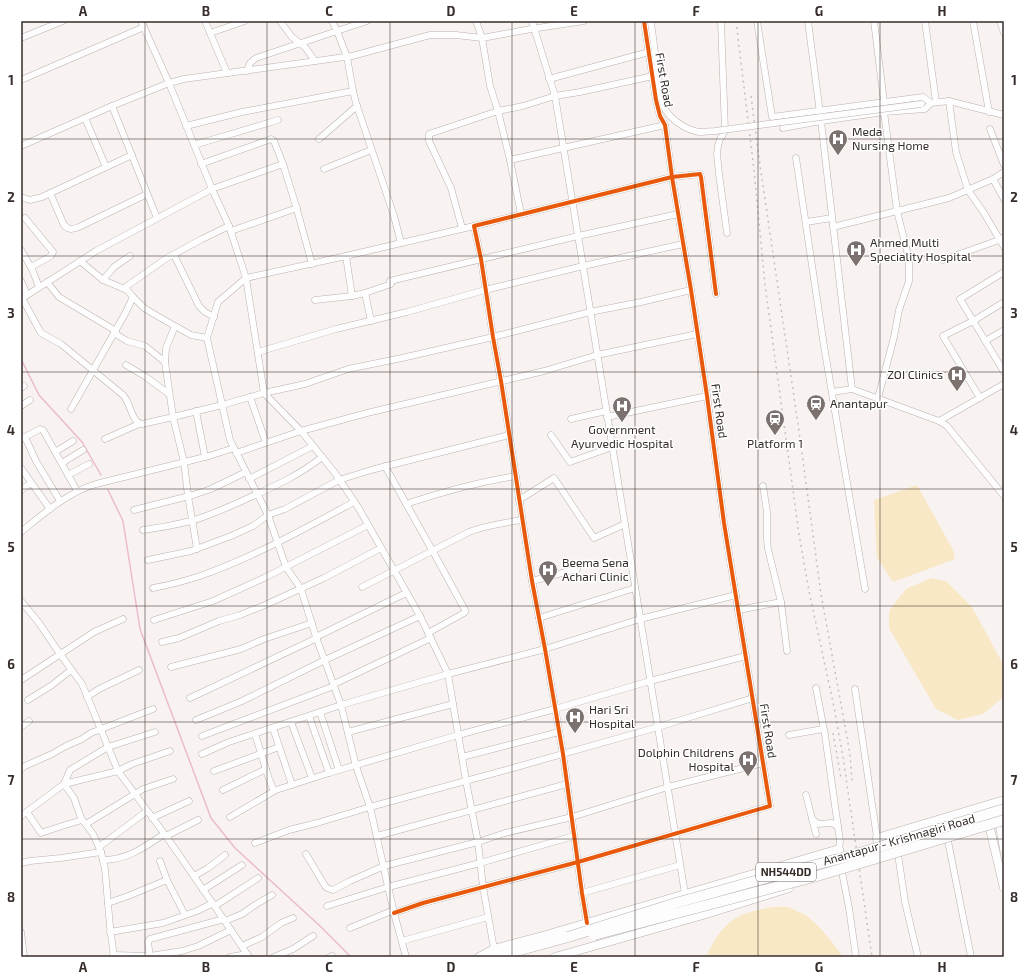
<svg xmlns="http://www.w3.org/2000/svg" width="1025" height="978" font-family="'Exo 2',sans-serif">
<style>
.green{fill:#f9e8c5}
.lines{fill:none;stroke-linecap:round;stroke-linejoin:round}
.stream{stroke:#ebbbce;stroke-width:1.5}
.minor-casing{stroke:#b9b2af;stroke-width:7}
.tertiary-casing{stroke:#b9b2af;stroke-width:9}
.trunk-casing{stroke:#b9b2af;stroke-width:11}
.minor{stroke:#fefdfd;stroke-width:6}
.tertiary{stroke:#fefdfd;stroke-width:8}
.trunk{stroke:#fefdfd;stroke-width:10}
.rail{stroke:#c4c2c1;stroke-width:1.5;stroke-dasharray:2 4;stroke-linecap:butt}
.minor-bridge-casing{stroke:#b9b2af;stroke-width:7;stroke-linecap:butt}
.trunk-bridge-casing{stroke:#b9b2af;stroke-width:11;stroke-linecap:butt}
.minor-bridge{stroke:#fefdfd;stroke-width:6}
.trunk-bridge{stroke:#fefdfd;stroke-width:10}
.cycleway-casing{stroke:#fff;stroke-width:6}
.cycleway{stroke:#e8590c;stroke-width:4}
.grid{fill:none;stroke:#372d2a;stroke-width:1;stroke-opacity:0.55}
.labels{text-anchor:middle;stroke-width:3;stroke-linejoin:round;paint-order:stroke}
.shield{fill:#fff;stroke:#736c6a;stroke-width:1}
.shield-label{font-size:11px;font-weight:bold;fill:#372d2a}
.street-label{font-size:12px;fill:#372d2a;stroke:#fff}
.poi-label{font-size:12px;fill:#372d2a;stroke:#fff;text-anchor:start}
.neatline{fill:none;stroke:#372d2a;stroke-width:1.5}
.grid-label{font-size:13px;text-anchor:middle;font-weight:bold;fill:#372d2a}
</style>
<rect width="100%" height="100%" fill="#f8f2f0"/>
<g class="green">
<polygon points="917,485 953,550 955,559 893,582 877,558 874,500"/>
<polygon points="931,578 946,581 972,607 1004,666 1004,687 1002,698 983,714 958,720 936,709 889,628 889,611 906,589"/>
<path d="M772 907H788L806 915 820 928 832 942 843 957H706C713 942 721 927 736 918 746 912 760 910 772 907Z"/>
</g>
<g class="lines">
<g class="stream">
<polyline points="21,359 39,395 82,442 101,475"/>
<polyline points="108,490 123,521 140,629 211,818 235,848 320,926 351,957"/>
</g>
<g class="minor-casing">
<g id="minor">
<polyline points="141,21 169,83 212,189 229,226 246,278 264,393 301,431 335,473 358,507 420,616 448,674 466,781 478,842 483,887 494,949"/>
<polyline points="205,21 227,73"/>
<polyline points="280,21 292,37 305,47 315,61"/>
<polyline points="332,21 337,31 347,57 353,91 356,103 394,216 401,243"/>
<polyline points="476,21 482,38 490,86 498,111 523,106 555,96 580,92 653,76"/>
<polyline points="532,21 555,96 583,266 685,894"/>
<polyline points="721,21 725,131 720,139 718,146 717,154 719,174 727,233"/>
<polyline points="757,21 772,117 923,97 931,103"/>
<polyline points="874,21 884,102"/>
<polyline points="925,21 936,102"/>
<polyline points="973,21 989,112"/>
<polyline points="1000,21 1004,33"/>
<polyline points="210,33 245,21"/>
<polyline points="21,38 63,21"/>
<polyline points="247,71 250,63 256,58 367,21"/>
<polyline points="549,79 649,52"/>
<polyline points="21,80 144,27"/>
<polyline points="949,101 956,152 968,190 984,213 1004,247"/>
<polyline points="112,106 157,218"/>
<polyline points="1004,115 949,101 931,103 925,109 884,112 821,121 852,389 939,421 947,426 1004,496"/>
<polyline points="85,118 106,167"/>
<polyline points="186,126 242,112 353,91"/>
<polyline points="783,128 821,121 808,21"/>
<polyline points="990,129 1004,165"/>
<polyline points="319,139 357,106"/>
<polyline points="194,145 278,120"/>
<polyline points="21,146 112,106 169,83 184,79 352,56 430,35 456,35 482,38 531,29 584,21"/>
<polyline points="796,158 824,346 865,589"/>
<polyline points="510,160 665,125"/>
<polyline points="201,164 271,139 274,141 283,164"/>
<polyline points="324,169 371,150"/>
<polyline points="993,179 1004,199"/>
<path d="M50 193 64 225C69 231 73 229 79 227L147 194"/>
<polyline points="21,197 30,200 42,197 132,155"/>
<polyline points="25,218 53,252 51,256 31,267"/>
<polyline points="806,222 832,218"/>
<polyline points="833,227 949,198 993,179 1004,172"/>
<polyline points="462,228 451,188 429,141 429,134 498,111 510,160 521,214"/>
<polyline points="231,231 297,208"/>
<polyline points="21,250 32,269 39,287"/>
<polyline points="174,255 199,306 205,312 214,317"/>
<polyline points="346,256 352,296 365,293 371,321"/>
<polyline points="943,260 999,240 1004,237"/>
<polyline points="80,261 103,280 127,290 133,297 144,308 159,317 191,335 207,338"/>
<polyline points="1004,272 960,299 1004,372"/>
<polyline points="103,280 114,267 130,256"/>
<polyline points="21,281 27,295"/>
<polyline points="390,281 578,236 678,214"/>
<polyline points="47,282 59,297 116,331"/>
<polyline points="124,288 167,258 202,239 229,226"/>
<polyline points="365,293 391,284"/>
<path d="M22 298 41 333 61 344 123 395C131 403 131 422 142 424L173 417 184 462 188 496 197 549"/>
<polyline points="21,299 96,251 212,189 283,164 296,206 312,264"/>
<polyline points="315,300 352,296"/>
<polyline points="114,333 127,341 145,346 165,362 166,348 175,326"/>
<polyline points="985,341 1004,330"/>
<polyline points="258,352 336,329 407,312 485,290 583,266 683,244"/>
<polyline points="165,362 173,417 222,405 264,393 305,384 348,369 402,358 493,337 590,312 641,302 691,290"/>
<polyline points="126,365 146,377 169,394"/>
<polyline points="21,388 24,386"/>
<polyline points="832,392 852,389"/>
<polyline points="250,397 266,443"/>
<polyline points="878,398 894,337 899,310 909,281 909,259 897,211 884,112"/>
<polyline points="980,398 943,336 973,321 1004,302"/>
<polyline points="21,406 30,400"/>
<polyline points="71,409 126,312 133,297"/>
<polyline points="196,411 205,457"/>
<polyline points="607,417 707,396"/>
<polyline points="571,419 606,411"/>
<polyline points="939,421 1004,384"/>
<polyline points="551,435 570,462 612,447"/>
<polyline points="25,437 36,461 60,501"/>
<polyline points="21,439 40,429 43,430 77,491"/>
<polyline points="105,439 139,424"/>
<polyline points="55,452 73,441"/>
<polyline points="236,453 301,431 367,413 544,371 597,355 697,334"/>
<polyline points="62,463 83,450"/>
<polyline points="385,466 436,557 465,610 465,612 464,613 428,633"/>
<polyline points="21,468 50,509"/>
<polyline points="68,475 89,464"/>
<polyline points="249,479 313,446"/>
<polyline points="763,486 767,512 767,539 768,549 781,602 787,651"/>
<polyline points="21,490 31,483"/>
<polyline points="519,500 554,478 594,538 625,524"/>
<path d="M406 504C442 492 478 482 516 476"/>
<polyline points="134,510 193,495 211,489 246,472"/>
<path d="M143 530C159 528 175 525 191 521 212 515 233 505 253 496 277 485 301 474 322 457"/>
<path d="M21 532C44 513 67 493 96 484L209 456 234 448"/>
<polyline points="148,560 191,551 231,536 253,526 268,515 285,509 339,480 371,470 509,435"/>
<polyline points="532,581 577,569"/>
<path d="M362 587 469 532C486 525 504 523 522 520"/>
<path d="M153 588C169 585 185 581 200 576 254 557 304 529 354 502"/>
<polyline points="21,601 39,623 60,654 82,684 118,771 166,836 220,914 249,957"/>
<polyline points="738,610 781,602"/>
<polyline points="539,618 635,588"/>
<polyline points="154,620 213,601 264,578 368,525"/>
<polyline points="316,637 406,593"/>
<polyline points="162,642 179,638 219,621 240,615 265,605 324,578 381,548"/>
<polyline points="171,667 241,649 264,639 312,623"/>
<polyline points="21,680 94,632 123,619"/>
<polyline points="334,684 431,638"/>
<polyline points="816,688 825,735 840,841 839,849"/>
<polyline points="855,689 877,838"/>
<polyline points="87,697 99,689 139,670"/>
<polyline points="190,698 317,638"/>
<polyline points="28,700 52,685 71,670"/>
<polyline points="320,712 339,770"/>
<polyline points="309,716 329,773"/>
<polyline points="196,720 242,701 325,660 420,616"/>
<polyline points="291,722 312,778"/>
<polyline points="21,727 29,721"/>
<polyline points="273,728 292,785"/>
<polyline points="155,732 108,747 70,770 64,784 118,771 132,764 170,751"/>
<polyline points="348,732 453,704"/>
<polyline points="255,734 269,779 274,791"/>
<polyline points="789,735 823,729"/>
<polyline points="202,736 334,686"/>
<polyline points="202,754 229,742 341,705 448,674 545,649 640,619 736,595"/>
<polyline points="462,757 559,732"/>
<polyline points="21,769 25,766 52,754 66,746 82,739 91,733 153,709"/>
<polyline points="214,771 279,747"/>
<polyline points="223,790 266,769"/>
<polyline points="806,795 816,834"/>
<polyline points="27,812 41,833 62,826 82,820"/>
<polyline points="21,816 64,784 74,798 81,818 93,834 101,852 61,858 30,861 21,863"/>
<polyline points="230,817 276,790 329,773 458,735 555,709 650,681 746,656"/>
<polyline points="152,818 189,801"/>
<polyline points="812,819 818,824 832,823 838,827"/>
<polyline points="86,824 143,789 173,779"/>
<polyline points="166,836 198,820"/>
<polyline points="377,836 567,784"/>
<polyline points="948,841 971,957"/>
<polyline points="255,843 289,830 317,823 370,807 513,768 658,727 753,698"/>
<polyline points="99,847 147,811"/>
<polyline points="101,852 105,869 110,927 114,957"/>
<polyline points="306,854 325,886 327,888 333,890 350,881 384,866 478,842 505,833 572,817 668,787 763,763"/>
<polyline points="898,854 905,902 918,957"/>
<path d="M103 860C127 860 145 847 164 834"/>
<polyline points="160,861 167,880 185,915"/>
<polyline points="842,872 849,908 856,957"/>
<polyline points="194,876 208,868 225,855"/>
<polyline points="203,890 242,865"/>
<polyline points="582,893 680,865"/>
<polyline points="108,903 128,896 167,880"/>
<polyline points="215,906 258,878"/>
<polyline points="327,906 388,887 480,863 574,836"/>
<polyline points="394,913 423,903 578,862 770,806 724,523 707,396 691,290 672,177 665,125 660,116 656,100 644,21"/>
<polyline points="225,921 242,914 255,905 272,895"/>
<polyline points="587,923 582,893 563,754 545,649 532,581 501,381 493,337 481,259 474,226 672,177 700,174 701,177 716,294"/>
<polyline points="350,928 394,910"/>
<polyline points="21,932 24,957"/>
<polyline points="110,932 163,923 197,911 213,903"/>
<polyline points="402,941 488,917"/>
<polyline points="242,946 262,937 281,923 293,918"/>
<polyline points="113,955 150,956 182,951 198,946 231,930"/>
<polyline points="150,957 148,942 150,939 224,919"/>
<polyline points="230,957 247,954"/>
<polyline points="274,957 293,949 313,936"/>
<polyline points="330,957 332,956"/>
<polyline points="406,957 394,913 370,807 356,766 341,705 316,637 301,589 286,567 268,515 230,440 207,338 218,302 246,278 346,256 474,226"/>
</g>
</g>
<g class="tertiary-casing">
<g id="tertiary">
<polyline points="1000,826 1004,849"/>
<polyline points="990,829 1004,888"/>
<polyline points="879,853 877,838 1004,800"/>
<polyline points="479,957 494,949 546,935 839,849 841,864"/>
<polyline points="555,957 703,915 789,888"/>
</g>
</g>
<g class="trunk-casing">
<polyline id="trunk" points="494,957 568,937"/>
</g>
<use href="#minor" class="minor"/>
<use href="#tertiary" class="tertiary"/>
<use href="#trunk" class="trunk"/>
<g class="rail">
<polyline points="736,21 754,170 765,285 799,534 809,591 834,707 843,757 872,957"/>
<polyline points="751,96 760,165 798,424 821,594 850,754 852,781"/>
<polyline points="833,733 841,778"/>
</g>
<g class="minor-bridge-casing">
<path id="minor-bridge" d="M651 23 661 97C663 101 663 106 665 109 672 121 687 130 699 132 704 132 710 131 715 131L921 104"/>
</g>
<g class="trunk-bridge-casing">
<g id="trunk-bridge">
<polyline points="594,935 817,876 1004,820"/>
<polyline points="568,937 676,903 780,874 850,856 1004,809"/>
</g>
</g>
<use href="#minor-bridge" class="minor-bridge"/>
<use href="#trunk-bridge" class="trunk-bridge"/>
<g class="cycleway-casing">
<g id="cycleway">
<polyline points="394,913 423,903 578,862 770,806 724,523 707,396 691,290 672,177 665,125 660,116 656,100 644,21"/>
<polyline points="587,923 582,893 563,754 545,649 532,581 501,381 493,337 481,259 474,226 672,177 700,174 701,177 716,294"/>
</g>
</g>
<use href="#cycleway" class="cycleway"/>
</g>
<path class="grid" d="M145 21V957M267 21V957M390 21V957M512 21V957M635 21V957M758 21V957M880 21V957M21 139H1004M21 256H1004M21 372H1004M21 489H1004M21 606H1004M21 722H1004M21 839H1004"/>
<defs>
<g id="hospital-pin" transform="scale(1)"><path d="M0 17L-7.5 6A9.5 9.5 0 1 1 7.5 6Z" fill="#7b726f" stroke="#fff"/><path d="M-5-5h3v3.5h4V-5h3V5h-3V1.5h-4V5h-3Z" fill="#fff"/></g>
<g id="station-pin" transform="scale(1)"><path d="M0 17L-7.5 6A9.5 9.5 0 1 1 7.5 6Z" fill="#7b726f" stroke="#fff"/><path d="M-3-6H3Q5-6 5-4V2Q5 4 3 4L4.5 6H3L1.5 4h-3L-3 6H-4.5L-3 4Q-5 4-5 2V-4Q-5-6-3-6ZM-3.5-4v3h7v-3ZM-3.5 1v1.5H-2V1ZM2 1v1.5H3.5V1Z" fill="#fff"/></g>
</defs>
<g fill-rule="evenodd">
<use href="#hospital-pin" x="838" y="139"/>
<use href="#hospital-pin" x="856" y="250"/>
<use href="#hospital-pin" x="957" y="375"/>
<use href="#station-pin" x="816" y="404"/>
<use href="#hospital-pin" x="622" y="406"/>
<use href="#station-pin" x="775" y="419"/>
<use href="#hospital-pin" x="548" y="570"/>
<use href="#hospital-pin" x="575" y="717"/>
<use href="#hospital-pin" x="748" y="760"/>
</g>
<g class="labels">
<rect class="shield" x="756" y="863" width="60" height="18" rx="3"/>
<g class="shield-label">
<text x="786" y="876">NH544DD</text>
</g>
<g class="street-label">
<text transform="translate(664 80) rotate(80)" y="4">First Road</text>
<text transform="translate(719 411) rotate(82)" y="4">First Road</text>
<text transform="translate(768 731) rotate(81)" y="4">First Road</text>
<text transform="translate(899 840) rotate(-16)" y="4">Anantapur - Krishnagiri Road</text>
</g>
<g class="poi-label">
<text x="852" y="136">Meda<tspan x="852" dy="14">Nursing Home</tspan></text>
<text x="870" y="247">Ahmed Multi<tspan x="870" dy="14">Speciality Hospital</tspan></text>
<text x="943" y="379" text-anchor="end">ZOI Clinics</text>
<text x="830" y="408">Anantapur</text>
<text x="622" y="434" text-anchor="middle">Government<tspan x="622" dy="14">Ayurvedic Hospital</tspan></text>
<text x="775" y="448" text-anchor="middle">Platform 1</text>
<text x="562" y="567">Beema Sena<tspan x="562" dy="14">Achari Clinic</tspan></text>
<text x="589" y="714">Hari Sri<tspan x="589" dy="14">Hospital</tspan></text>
<text x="734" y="757" text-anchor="end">Dolphin Childrens<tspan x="734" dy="14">Hospital</tspan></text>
</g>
</g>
<rect width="1025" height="978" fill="none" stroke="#ffffff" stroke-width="44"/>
<rect x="22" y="22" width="981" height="934" class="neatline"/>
<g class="grid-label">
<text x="83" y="16">A</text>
<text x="206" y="16">B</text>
<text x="329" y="16">C</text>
<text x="451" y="16">D</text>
<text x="574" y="16">E</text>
<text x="696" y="16">F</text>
<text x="819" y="16">G</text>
<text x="942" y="16">H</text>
<text x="11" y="85">1</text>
<text x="1014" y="85">1</text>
<text x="11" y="202">2</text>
<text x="1014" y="202">2</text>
<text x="11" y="318">3</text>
<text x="1014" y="318">3</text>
<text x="11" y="435">4</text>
<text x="1014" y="435">4</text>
<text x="11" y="552">5</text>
<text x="1014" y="552">5</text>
<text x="11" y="669">6</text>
<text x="1014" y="669">6</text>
<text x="11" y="785">7</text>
<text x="1014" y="785">7</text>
<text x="11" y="902">8</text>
<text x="1014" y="902">8</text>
<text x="83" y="972">A</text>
<text x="206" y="972">B</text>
<text x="329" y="972">C</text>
<text x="451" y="972">D</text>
<text x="574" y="972">E</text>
<text x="696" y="972">F</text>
<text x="819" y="972">G</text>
<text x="942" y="972">H</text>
</g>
</svg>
